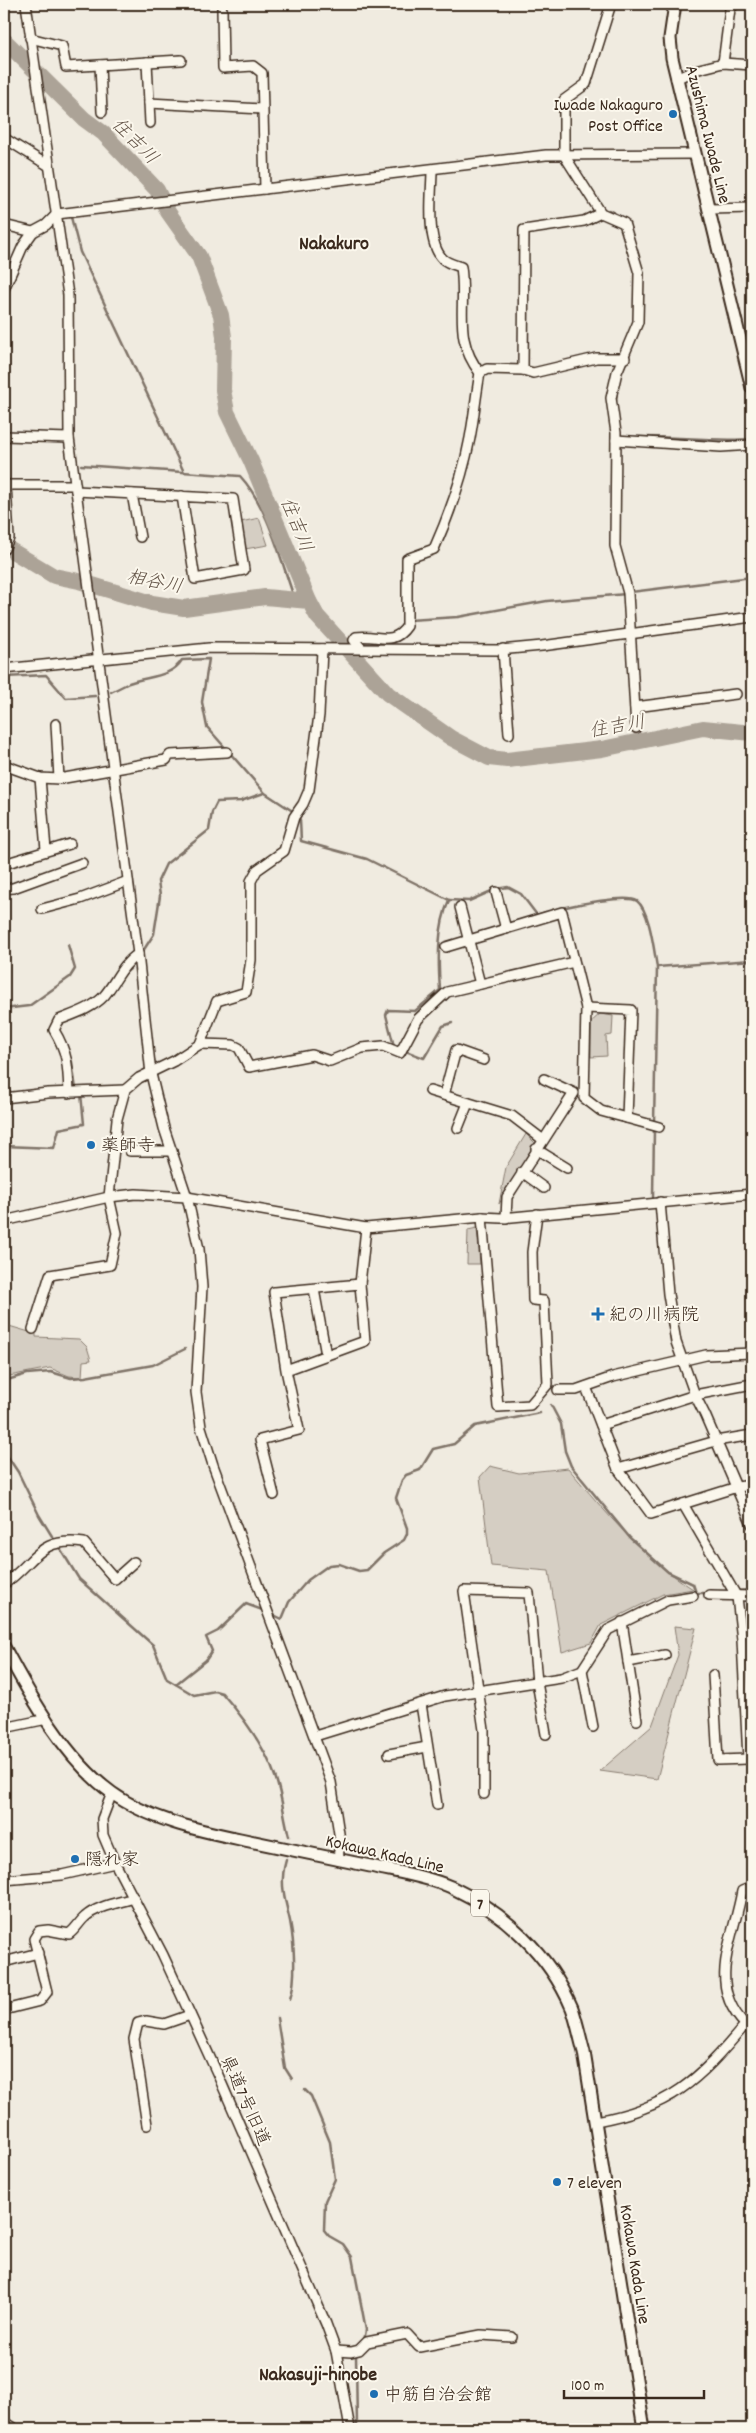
<svg xmlns="http://www.w3.org/2000/svg" width="756" height="2433" font-family="Dekko,'Klee One',sans-serif">
<style>
.green{fill:#d5cec3;stroke:#887c70}
.lines{fill:none;stroke-linecap:round;stroke-linejoin:round}
.stream{stroke:#7f7367;stroke-width:2.5}
.river{stroke:#aca397;stroke-width:16}
.minor-casing{stroke:#3b2a1e;stroke-width:12}
.major-casing{stroke:#3b2a1e;stroke-width:15}
.minor{stroke:#fbf7ec;stroke-width:9}
.major{stroke:#fbf7ec;stroke-width:11}
.poi-dot{fill:#1f6fb2;stroke:#fbf7ec;stroke-width:2}
.labels{text-anchor:middle;stroke-width:4;stroke-linejoin:round;paint-order:stroke}
.shield{fill:#fbf7ec;stroke:#75685c;stroke-width:1}
.shield-label{font-size:16px;font-weight:bold;fill:#3b2a1e}
.poi-label{font-size:18px;fill:#3b2a1e;stroke:#fbf7ec;text-anchor:start}
.street-label{font-size:18px;fill:#3b2a1e;stroke:#fbf7ec}
.water-label{font-size:19px;font-style:italic;fill:#635448;stroke:#fbf7ec}
.quarter-label{font-size:20px;font-weight:bold;fill:#3b2a1e;stroke:#fbf7ec}
</style>
<rect width="100%" height="100%" fill="#f0ebe0"/>
<filter id="ink" filterUnits="userSpaceOnUse"><feTurbulence type="fractalNoise" baseFrequency=".02" numOctaves="2"/><feDisplacementMap in="SourceGraphic" scale="10" xChannelSelector="R" yChannelSelector="G"/><feConvolveMatrix kernelMatrix="1 2 1 2 8 2 1 2 1" color-interpolation-filters="sRGB"/></filter>
<g filter="url(#ink)">
<g class="green">
<polygon points="259,518 268,545 245,549 241,522"/>
<polygon points="600,1014 613,1016 612,1035 606,1036 607,1056 591,1057 591,1022"/>
<polygon points="526,1134 535,1143 499,1204 506,1167"/>
<polygon points="477,1228 480,1264 467,1264 468,1230"/>
<polygon points="9,1326 36,1334 36,1337 79,1339 87,1347 91,1360 83,1361 82,1377 69,1376 50,1368 4,1377 4,1348 7,1348"/>
<path d="M490 1466 519 1473 568 1468C608 1515 640 1555 693 1589L663 1594 601 1625 591 1643 562 1652 549 1571 491 1566 480 1477Z"/>
<polygon points="674,1626 696,1628 657,1779 600,1771 652,1726 678,1655"/>
</g>
<g class="lines">
<g class="stream">
<polyline points="609,210 627,220 629,224"/>
<polyline points="71,217 80,252 184,472"/>
<polyline points="642,313 643,293"/>
<polyline points="619,378 627,360"/>
<polyline points="616,401 617,389"/>
<path d="M635 437C674 436 713 442 752 439"/>
<path d="M81 465 240 476C268 506 281 561 295 600"/>
<polyline points="631,592 752,577"/>
<polyline points="409,620 458,617 547,601 626,594"/>
<polyline points="4,677 46,675 66,698 95,696"/>
<path d="M111 692C117 689 123 686 129 683 147 676 171 678 182 660L209 659 202 702 207 727 265 793 294 812"/>
<polyline points="298,816 300,820 301,841 367,859 449,900 469,901 496,889 508,887 521,894 537,915 546,912"/>
<path d="M561 908C574 905 628 894 637 901 650 911 654 951 657 967L752 960"/>
<polyline points="143,951 154,934 160,896 158,881 166,864 209,830 212,812 217,802 241,801 264,793"/>
<polyline points="123,975 130,969"/>
<polyline points="4,1009 29,1006 70,977 75,969 68,945"/>
<polyline points="67,1021 60,1025 59,1030 72,1062 76,1089"/>
<path d="M394 1046 386 1015 388 1010 415 1011 440 990C438 960 437 928 449 900"/>
<polyline points="403,1050 424,1058 443,1026 452,1023"/>
<polyline points="654,1123 657,967"/>
<polyline points="4,1146 54,1148 59,1129 84,1124 81,1094"/>
<polyline points="653,1197 654,1129"/>
<polyline points="4,1381 27,1374 51,1372 71,1378 85,1377 153,1365 185,1349"/>
<polyline points="551,1405 561,1424 565,1451 571,1466 630,1538 668,1572 693,1584 696,1593 707,1593"/>
<polyline points="4,1451 18,1472 39,1515 55,1541"/>
<path d="M58 1545 79 1579 153 1645 167 1679 194 1695 215 1691 222 1693C243 1717 266 1748 276 1779 282 1797 284 1817 289 1836"/>
<polyline points="735,1591 752,1590"/>
<polyline points="272,1614 282,1619 289,1602 308,1580 329,1565 339,1564 359,1571 367,1570 384,1553 404,1540 407,1534 407,1528 396,1498 402,1480 406,1475 420,1470 433,1449 454,1444 475,1426 540,1413"/>
<polyline points="176,1684 206,1660 212,1651 206,1637 218,1631 246,1604 265,1611"/>
<path d="M286 1860C279 1884 285 1898 290 1921 294 1942 297 1980 290 1999"/>
<polyline points="277,2018 285,2068 292,2079"/>
<polyline points="305,2090 311,2096 330,2142 335,2179 325,2201 324,2230 329,2236 343,2244 352,2257 366,2330 364,2341"/>
<polyline points="356,2355 357,2429"/>
</g>
<g class="river">
<polyline points="4,40 84,119 103,133 157,190 168,212 199,256 221,315 224,337 223,390 227,412 251,461 309,601 317,616 388,694 451,738 489,758 507,760 602,749 703,728 752,733"/>
<polyline points="4,546 54,576 79,581 152,603 184,608 265,597 309,601"/>
</g>
<g class="minor-casing">
<g id="minor">
<polyline points="26,4 68,295 69,438 138,954 151,1074 164,1128 187,1197 199,1249 202,1287 196,1392 201,1427 213,1465 331,1782 340,1840 338,1860"/>
<polyline points="611,4 586,84 564,100 564,155 601,213 624,223 639,273 638,322 617,372 611,398 616,433 615,546 628,593 636,728"/>
<polyline points="222,9 223,68 253,66 262,73 265,189"/>
<polyline points="30,38 62,46 66,67 181,60"/>
<polyline points="147,62 150,123"/>
<polyline points="723,63 730,9 735,4"/>
<polyline points="100,65 102,112"/>
<polyline points="676,79 695,70 723,63 752,65"/>
<polyline points="149,103 262,109"/>
<polyline points="4,138 49,166"/>
<path d="M432 170C432 192 425 242 443 259 447 263 455 265 461 267 467 308 452 337 480 373"/>
<polyline points="710,209 752,208"/>
<polyline points="4,225 33,232"/>
<polyline points="4,289 23,246 33,232 46,225 57,214 546,155 695,154"/>
<polyline points="523,370 533,373 596,358 625,358"/>
<polyline points="4,436 69,438"/>
<polyline points="616,440 721,447 752,445"/>
<polyline points="76,491 233,499 244,570 195,579 182,496"/>
<polyline points="132,494 140,537"/>
<polyline points="4,549 9,538 6,485 75,485"/>
<polyline points="4,606 4,622"/>
<path d="M362 649 354 640 356 637C377 633 392 648 407 626V559L434 549C450 513 463 476 470 438 474 417 476 395 480 373L487 369 523 370 524 230 584 221 601 213"/>
<polyline points="503,649 509,734"/>
<polyline points="4,669 209,648 500,650 542,646 752,617"/>
<polyline points="635,707 736,694"/>
<polyline points="56,724 59,779"/>
<polyline points="4,765 40,778 59,779 166,760 170,755 227,752"/>
<polyline points="40,778 46,850"/>
<polyline points="4,864 70,844"/>
<polyline points="4,889 13,888 82,863"/>
<polyline points="496,892 506,929"/>
<polyline points="460,907 480,984"/>
<polyline points="42,909 80,899 128,881"/>
<polyline points="446,947 562,912 586,1008 584,1098 601,1111 659,1127"/>
<polyline points="586,1008 631,1010 627,1118"/>
<polyline points="200,1044 233,1045 239,1048 249,1067 312,1055 330,1061 362,1048 383,1046 400,1053 418,1019 447,992 574,962"/>
<polyline points="430,1091 512,1116 542,1139"/>
<path d="M69 1093C68 1067 68 1053 54 1030L59 1020C74 1014 93 1008 104 996 116 982 122 964 138 954"/>
<polyline points="444,1095 456,1050 484,1060"/>
<polyline points="4,1098 48,1093 125,1090"/>
<polyline points="458,1128 468,1103"/>
<polyline points="536,1149 567,1168"/>
<polyline points="130,1151 172,1151"/>
<polyline points="522,1172 544,1188"/>
<polyline points="660,1202 668,1294 676,1342 695,1395 705,1415 752,1524"/>
<polyline points="482,1217 498,1407 530,1405 548,1384 544,1301 533,1300 532,1252 537,1214"/>
<polyline points="506,1218 507,1197 574,1093 544,1079"/>
<polyline points="4,1221 109,1197 136,1194 187,1197 366,1228 482,1217 501,1218 752,1194"/>
<polyline points="360,1284 366,1228"/>
<polyline points="314,1289 326,1355"/>
<polyline points="33,1329 50,1275 110,1265 117,1233 109,1197 117,1119 125,1090 139,1078 174,1061 200,1044 217,1001 246,992 251,960 251,881 257,870 284,851 294,817 303,804 309,790 319,715 322,649"/>
<polyline points="586,1387 618,1469 716,1441 752,1435"/>
<polyline points="558,1390 576,1390 613,1377 706,1355 752,1353"/>
<polyline points="601,1425 695,1395 752,1384"/>
<polyline points="618,1469 651,1514 737,1487 752,1485"/>
<polyline points="274,1495 260,1440 299,1430 286,1370 274,1292 360,1284 365,1341 286,1370"/>
<polyline points="683,1504 737,1597 742,1640 748,1759 752,1759"/>
<path d="M4 1584C37 1561 37 1537 84 1543L115 1579 134 1562"/>
<polyline points="709,1595 752,1596"/>
<polyline points="622,1622 637,1720"/>
<polyline points="628,1662 665,1655"/>
<polyline points="582,1670 593,1727"/>
<polyline points="713,1675 718,1760 748,1759"/>
<polyline points="421,1704 437,1805"/>
<polyline points="4,1728 47,1719"/>
<polyline points="315,1736 445,1696 561,1678 582,1670 608,1630 668,1600 693,1596"/>
<polyline points="389,1754 427,1747"/>
<polyline points="112,1793 102,1819 103,1835 115,1863 163,1955 218,2075 326,2324 336,2351 350,2429"/>
<polyline points="484,1794 484,1730 464,1591 529,1593 537,1682 546,1734"/>
<polyline points="4,1880 62,1875 115,1863"/>
<path d="M752 1887 742 1891C733 1943 703 1989 752 2031"/>
<polyline points="4,1962 38,1953"/>
<path d="M4 2010 40 2001 47 1992 34 1939 39 1931 48 1930 69 1934C76 1929 79 1922 85 1917 97 1906 118 1903 134 1898"/>
<path d="M596 2121C670 2108 698 2081 745 2025"/>
<polyline points="147,2125 134,2039 138,2023 146,2021 164,2024 190,2015"/>
<polyline points="336,2351 351,2352 359,2350 367,2342 407,2334 419,2347 481,2335 512,2337"/>
<polyline points="4,2422 15,2429"/>
</g>
</g>
<g class="major-casing">
<g id="major">
<polyline points="675,4 670,38 672,58 752,388"/>
<path d="M4 1647C30 1696 66 1760 112 1793 148 1819 197 1830 240 1839 283 1848 326 1857 370 1866 396 1872 426 1876 451 1887 504 1912 549 1954 572 2008 577 2022 580 2038 584 2052L644 2429"/>
</g>
</g>
<use href="#minor" class="minor"/>
<use href="#major" class="major"/>
</g>
</g>
<g class="poi-dot">
<circle cx="673" cy="114" r="5"/>
<circle cx="91" cy="1145" r="5"/>
<path d="M595.5 1306.5h5v5h5v5h-5v5h-5v-5h-5v-5h5z"/>
<circle cx="75" cy="1859" r="5"/>
<circle cx="557" cy="2182" r="5"/>
<circle cx="374" cy="2394" r="5"/>
</g>
<g class="labels">
<rect class="shield" x="471" y="1889.5" width="18" height="27" rx="4"/>
<g class="shield-label">
<text x="480" y="1909">7</text>
</g>
<g class="poi-label">
<text x="663" y="110" text-anchor="end">Iwade Nakaguro<tspan x="663" dy="21">Post Office</tspan></text>
<text x="101" y="1151">薬師寺</text>
<text x="609" y="1320">紀の川病院</text>
<text x="85" y="1865">隠れ家</text>
<text x="567" y="2188">7 eleven</text>
<text x="384" y="2400">中筋自治会館</text>
</g>
<g class="street-label">
<text transform="translate(709 134) rotate(76)" y="6">Azushima Iwade Line</text>
<text transform="translate(385 1853) rotate(13)" y="6">Kokawa Kada Line</text>
<text transform="translate(246 2100) rotate(66)" y="6">県道7号旧道</text>
<text transform="translate(636 2264) rotate(81)" y="6">Kokawa Kada Line</text>
</g>
<g class="water-label">
<text transform="translate(136 140) rotate(45)" y="7">住吉川</text>
<text transform="translate(298 524) rotate(68)" y="7">住吉川</text>
<text transform="translate(155 580) rotate(11)" y="7">相谷川</text>
<text transform="translate(617 725) rotate(-10)" y="7">住吉川</text>
</g>
<g class="quarter-label">
<text x="334" y="249">Nakakuro</text>
<text x="318" y="2380">Nakasuji-hinobe</text>
</g>
</g>
<rect width="756" height="2433" fill="none" stroke="#fbf7ec" stroke-width="20"/>
<rect x="10" y="10" width="736" height="2413" fill="none" stroke="#3b2a1e" stroke-width="2" filter="url(#ink)"/>
<path d="M564 2390v8h140v-8" fill="none" stroke="#3b2a1e" stroke-width="2.5"/>
<text x="571" y="2390" font-size="15" fill="#3b2a1e" stroke="#fbf7ec" stroke-width="4" paint-order="stroke">100 m</text>
</svg>
